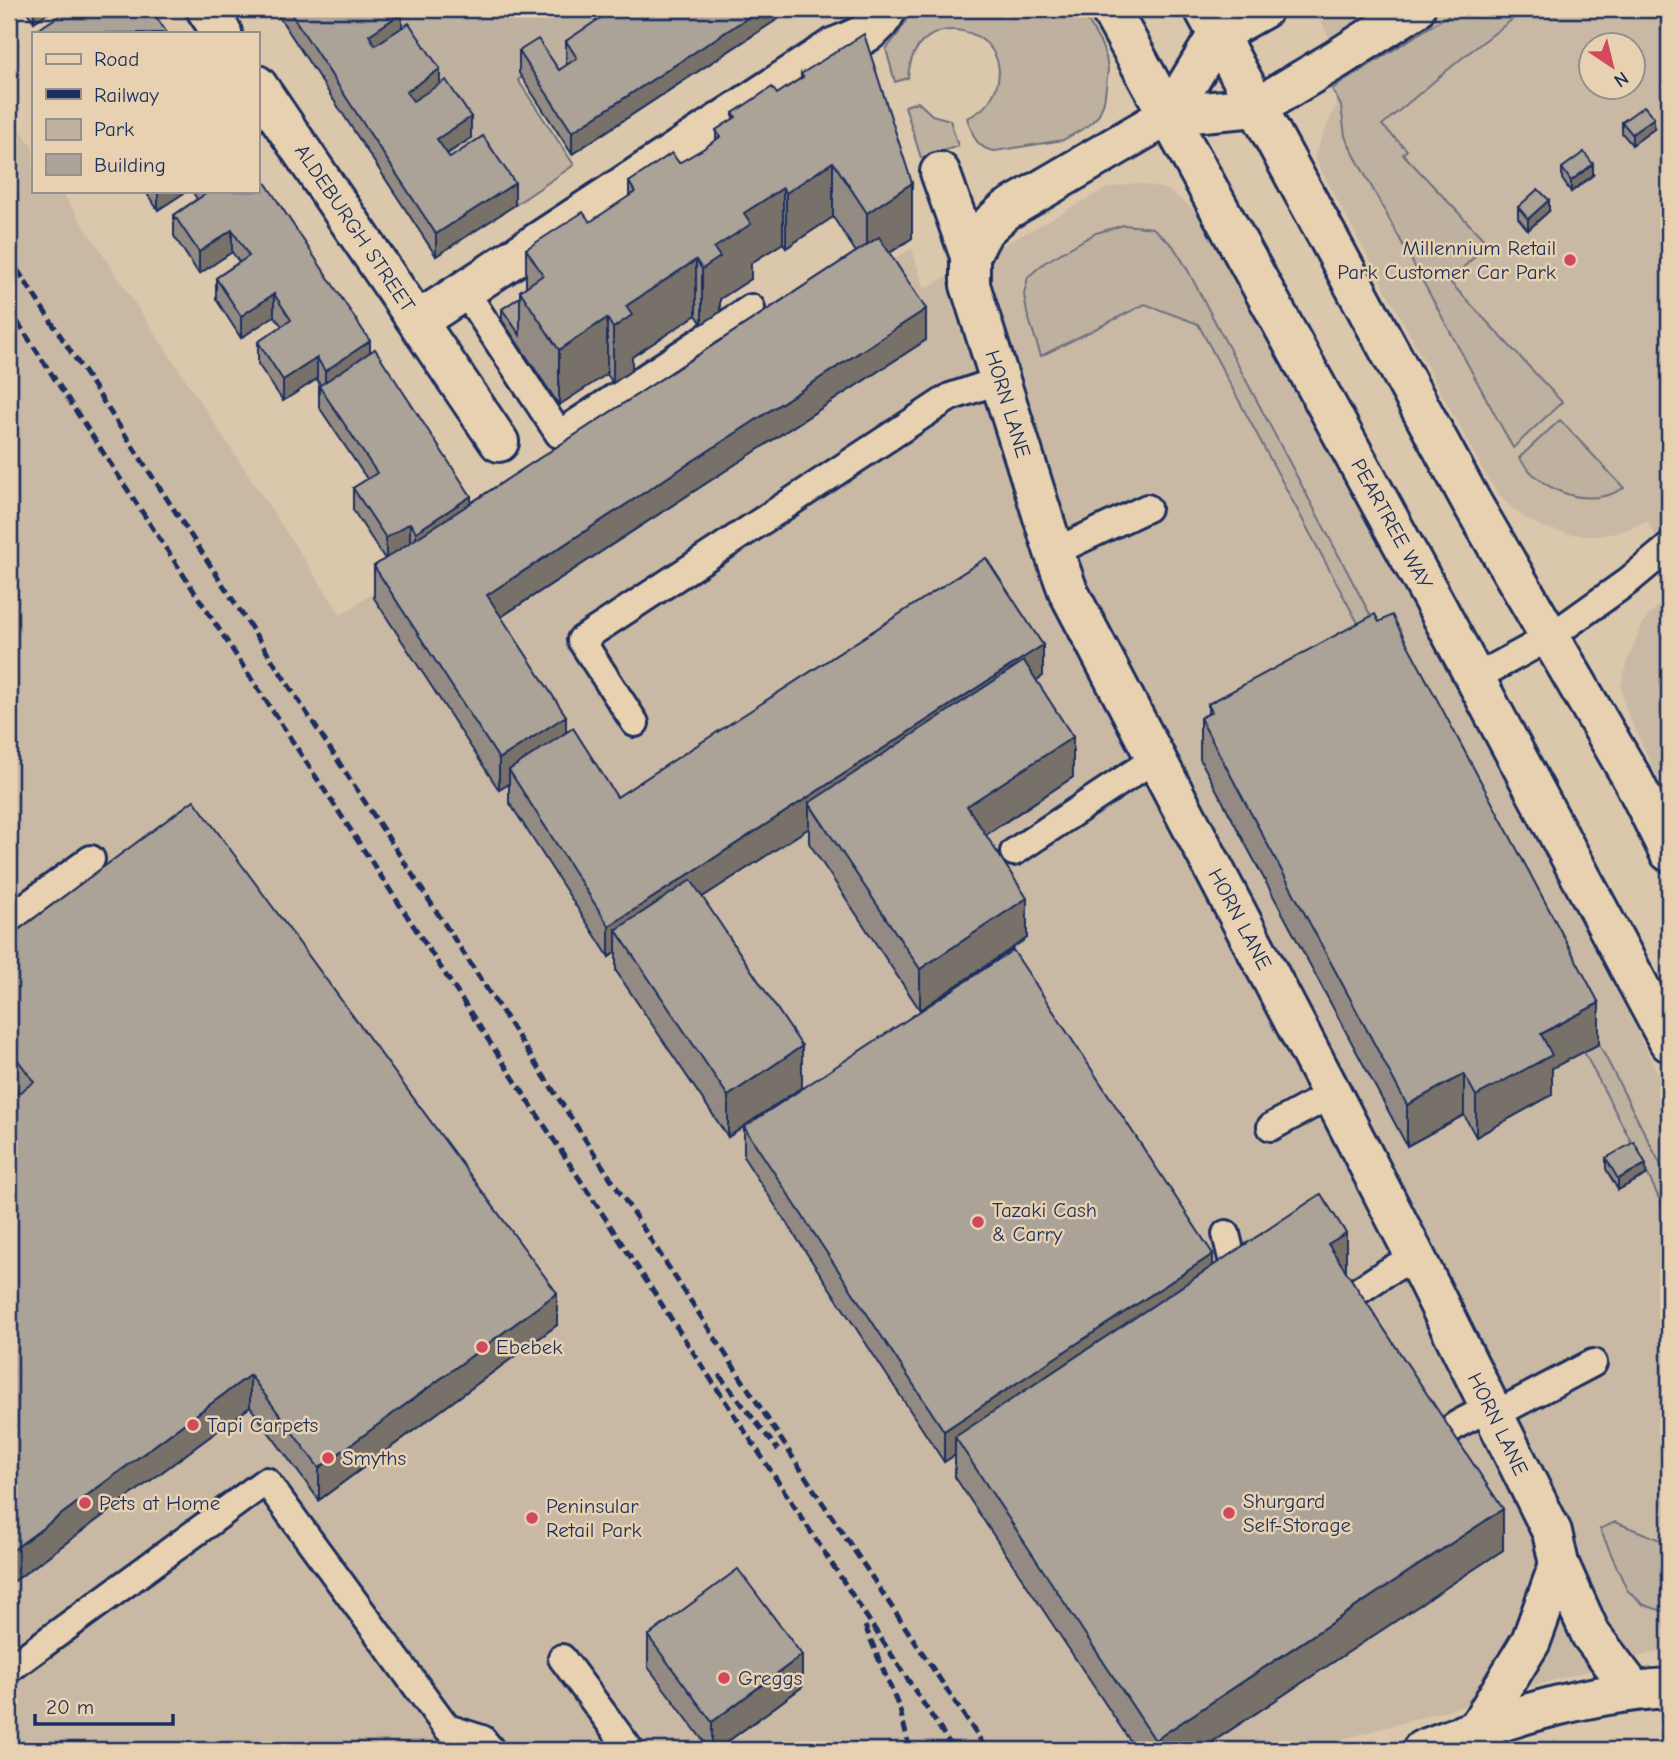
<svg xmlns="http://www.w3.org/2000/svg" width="1678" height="1759" font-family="'Comic Neue',sans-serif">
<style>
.built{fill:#c9b9a4;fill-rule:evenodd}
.green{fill:#bfb1a0;stroke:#6d707f;stroke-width:2}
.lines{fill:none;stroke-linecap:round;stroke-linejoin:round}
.service-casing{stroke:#1b2f5e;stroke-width:32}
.minor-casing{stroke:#1b2f5e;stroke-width:44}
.tertiary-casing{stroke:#1b2f5e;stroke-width:44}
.service{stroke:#e7d1b0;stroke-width:26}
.minor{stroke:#e7d1b0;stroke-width:38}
.tertiary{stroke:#e7d1b0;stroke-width:38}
.rail{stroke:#1b2f5e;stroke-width:5;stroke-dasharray:10 5;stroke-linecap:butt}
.wall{fill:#938b83;stroke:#1b2f5e;stroke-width:2}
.shaded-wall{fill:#78716a;stroke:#1b2f5e;stroke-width:2}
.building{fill:#aba298;stroke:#1b2f5e;stroke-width:2}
.poi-dot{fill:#d1495b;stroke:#e7d1b0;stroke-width:2.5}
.labels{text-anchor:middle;stroke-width:5;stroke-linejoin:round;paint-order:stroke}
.street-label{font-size:21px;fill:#1b2f5e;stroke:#e7d1b0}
.poi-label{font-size:21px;fill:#1b2f5e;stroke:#e7d1b0;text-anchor:start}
</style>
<rect width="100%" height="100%" fill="#dbc7ab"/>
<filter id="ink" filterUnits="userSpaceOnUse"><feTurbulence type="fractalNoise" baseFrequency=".0143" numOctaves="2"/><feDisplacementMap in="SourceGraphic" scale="14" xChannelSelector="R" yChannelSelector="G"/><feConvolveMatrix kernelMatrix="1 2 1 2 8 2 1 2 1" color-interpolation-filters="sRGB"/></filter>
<g filter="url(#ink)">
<g class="built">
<path d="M1315 9H1669V560L1647 521 1623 531 1597 536 1569 534 1545 528 1523 517 1503 500 1486 476 1314 157 1348 76ZM1590 46H1632V88H1590Z"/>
<polygon points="9,111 33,148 33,191 61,191 341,615 367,597 421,567 912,248 924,289 1107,188 1137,183 1166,189 1192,208 1214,237 1428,635 1634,1025 1669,1095 1669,1651 1656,1652 1304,1750 9,1750"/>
<polygon points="1669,594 1669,802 1625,708 1621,686 1626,664 1644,621"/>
</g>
<g class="green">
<polygon points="385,9 614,9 618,28 577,80 522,77 518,80 574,165 515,205 483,158 450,180"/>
<path d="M910 9H1081L1101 44 1106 57 1108 69 1105 95 1103 105 1098 116 1088 126 1063 140 995 151C976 149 973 135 967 118 982 112 991 102 996 88 1017 27 913 0 908 78L895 82 886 49C896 37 906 25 910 9Z"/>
<polygon points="1458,9 1526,9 1462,58 1382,125 1407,150 1403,154 1488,244 1449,281 1562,402 1513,448 1349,145 1345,136 1341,106 1332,89"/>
<polygon points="918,102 932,115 950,120 958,146 921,158 905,106"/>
<polygon points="1124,225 1153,228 1173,246 1185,265 1392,656 1375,655 1198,324 1145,304 1041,356 1027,313 1024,294 1028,277 1044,263 1096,233"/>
<path d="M1560 420 1624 488C1618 491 1611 495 1604 496 1570 503 1538 485 1519 458Z"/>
<polygon points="1599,1044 1669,1181 1669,1220 1644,1166 1584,1052"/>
<polygon points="1615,1522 1663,1541 1669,1555 1669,1613 1644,1605 1627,1590 1600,1529"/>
</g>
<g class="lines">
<g class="service-casing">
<g id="service">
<polyline points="464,290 559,434 751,308"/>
<polyline points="1054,552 1147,508"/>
<polyline points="1475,678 1550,637 1627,582 1669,547"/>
<polyline points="635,723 581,640 950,397 1001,380"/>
<polyline points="1014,852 1156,758"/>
<polyline points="9,919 91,859"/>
<polyline points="1271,1127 1332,1094"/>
<polyline points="1226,1234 1239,1287"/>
<polyline points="1340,1303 1384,1274 1415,1256"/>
<polyline points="1494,1415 1593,1363"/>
<polyline points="1432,1442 1458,1424 1490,1407"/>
<polyline points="562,1658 630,1750"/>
<polyline points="9,1669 266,1481 447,1728 482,1739 491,1750"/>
</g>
</g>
<g class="minor-casing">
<g id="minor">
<polyline points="206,9 222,33"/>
<polyline points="1218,34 1263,9"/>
<polyline points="257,85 499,442"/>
<polyline points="1257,107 1337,59 1415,9"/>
<polyline points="1169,115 1005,211 984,230 970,256 970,285 1054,552 1068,591 1332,1094 1415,1256 1552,1532 1559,1564 1591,1635 1633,1690"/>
<polyline points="940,172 970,256"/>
<path d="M418 321 835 47C858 38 876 32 887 9"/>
<polyline points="1478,1728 1531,1641 1559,1564"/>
</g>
</g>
<g class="tertiary-casing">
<g id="tertiary">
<polyline points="1110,9 1437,607 1669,1042"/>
<polyline points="1204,9 1472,503 1633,780 1669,852"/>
<polyline points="1169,115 1218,34"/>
<polyline points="1169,115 1257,107"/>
<path d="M1422 1750C1501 1719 1583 1693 1669 1688"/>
</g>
</g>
<use href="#service" class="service"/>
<use href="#minor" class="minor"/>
<use href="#tertiary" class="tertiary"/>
<g class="rail">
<polyline points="9,257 822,1502 987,1750"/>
<polyline points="9,309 954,1750"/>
<polyline points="719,1375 778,1450"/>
<polyline points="865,1626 900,1710 910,1750"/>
</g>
</g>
<g class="wall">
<polygon points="25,9 54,9 34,22"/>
<polygon points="274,9 400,9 402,27 440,84 471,138 447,154 450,158 515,205 436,256"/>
<polygon points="608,9 793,9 572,154 519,73 519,51 559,70 568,65 566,62 566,41 609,13"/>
<polygon points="801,74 912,238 890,253 926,340 501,617 566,733 617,797 1043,676 1036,680 1073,777 986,835 1027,938 920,1010 809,843 809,828 702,897 802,1087 728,1137 616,971 616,952 609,957 509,802 509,784 499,790 374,598 374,566 385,559 353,510 353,488 367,479 319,407 319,386 320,385 317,379 283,401 258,364 258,342 282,326 274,316 241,338 216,299 216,278 239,262 232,252 199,274 174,236 174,215 197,199 192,191 257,191 370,353 471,503 856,252 833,217 786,248 783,243 751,263 751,279 720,299 720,312 702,324 696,315 632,357 632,370 613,383 607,374 559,405 502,320 502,309 520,297 520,291 526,287 526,249 590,222 629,197 629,182 679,163 703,149 716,140 716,130 733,119 733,113 777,94 801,78"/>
<polygon points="1622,122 1654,129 1632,145 1622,133"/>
<polygon points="1562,168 1593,175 1571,192 1562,179"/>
<polygon points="145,191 187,191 158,210"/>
<polygon points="1518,207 1549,211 1528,230 1518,218"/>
<polygon points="1208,704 1599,1044 1552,1068 1552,1095 1476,1137 1464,1115 1407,1146 1200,759 1200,718 1208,714"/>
<polygon points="9,937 557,1325 319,1500 250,1407 9,1585 9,1100 19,1093 9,1080"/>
<polygon points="744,1127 1213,1266 1346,1272 1503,1550 1200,1750 1136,1750 955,1477 955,1455 944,1462 744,1158"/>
<polygon points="1606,1158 1646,1175 1618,1190 1606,1169"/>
<polygon points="648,1636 802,1687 716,1750 710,1750 648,1667"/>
</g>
<g class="shaded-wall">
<polygon points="34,9 54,9 34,22"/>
<polygon points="761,9 793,9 572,154 572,132"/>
<polygon points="402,13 402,34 369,57 369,35"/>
<polygon points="440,69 440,91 406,113 406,92"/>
<polygon points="471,117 471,138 437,160 437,139"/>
<polygon points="1654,118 1654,129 1632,145 1632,134"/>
<polygon points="833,162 833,217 786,248 786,193"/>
<polygon points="1593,164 1593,175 1571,192 1571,181"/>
<polygon points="515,183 515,205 436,256 436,234"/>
<polygon points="912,183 912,238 867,268 867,213"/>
<polygon points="783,188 783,243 751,263 751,279 720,299 720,312 702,324 702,269 714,248 744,213"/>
<polygon points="158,191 187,191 158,210"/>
<polygon points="1549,200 1549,211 1528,230 1528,219"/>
<polygon points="232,230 232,252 199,274 199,252"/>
<polygon points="696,260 696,315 632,357 632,370 613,383 613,328 626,306"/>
<polygon points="274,294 274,316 241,338 241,316"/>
<polygon points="926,309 926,340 487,626 487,595"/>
<polygon points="607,318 607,374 559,405 559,350"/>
<polygon points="370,341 370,362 325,392 325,371"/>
<polygon points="317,358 317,379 283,401 283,380"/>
<polygon points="471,496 471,517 416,554 416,532"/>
<polygon points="410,523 410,545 386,560 386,538"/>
<polygon points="1043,645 1043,676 820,820 809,803 809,828 627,946 616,930 616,952 609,957 609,926"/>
<polygon points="566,716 566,748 509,770 509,784 499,790 499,759"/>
<polygon points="1073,737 1073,777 967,847 967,806"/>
<polygon points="1027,898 1027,938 920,1010 920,969"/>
<polygon points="1599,1003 1599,1044 1552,1068 1552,1095 1476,1137 1476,1096 1541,1034"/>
<polygon points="802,1046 802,1087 728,1137 728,1096"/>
<polygon points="1464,1074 1464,1115 1407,1146 1407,1105"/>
<polygon points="1646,1164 1646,1175 1618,1190 1618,1179"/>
<polygon points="1346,1233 1346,1273 1328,1244"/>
<polygon points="1213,1254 1213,1285 955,1437 955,1455 944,1462 944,1431"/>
<polygon points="557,1293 557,1325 319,1500 319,1468"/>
<polygon points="250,1375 250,1407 9,1585 9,1553"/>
<polygon points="1503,1509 1503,1550 1200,1750 1155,1750 1155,1740"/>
<polygon points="802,1655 802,1687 716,1750 712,1750 712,1722"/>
</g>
<g class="building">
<polygon points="70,9 151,9 167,33 35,33 34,32"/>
<polygon points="288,9 400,9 402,13 369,35 375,45 409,23 440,69 406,92 413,101 446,80 471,117 437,139 443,148 450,158 483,136 515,183 436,234"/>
<polygon points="614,9 761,9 572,132 519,51 538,39 559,70 577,58 566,41"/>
<polygon points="864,34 912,183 867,213 833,162 786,193 783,188 744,213 751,224 714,248 720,257 702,269 696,260 626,306 632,315 613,328 607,318 559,350 520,291 543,275 526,249 583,212 590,222 635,192 629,182 672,153 679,163 703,149 720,137 716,130 736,117 733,113 772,87 777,94 803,77 801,74"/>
<polygon points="1644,106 1654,118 1632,134 1622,122"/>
<polygon points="1584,152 1593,164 1571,181 1562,168"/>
<polygon points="257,170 370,341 325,371 317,358 283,380 258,342 291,320 274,294 241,316 216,278 249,256 232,230 199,252 174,215 207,193 206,191 257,191"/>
<polygon points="1538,189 1549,200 1528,219 1518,207"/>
<polygon points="879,237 926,309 487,595 566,716 499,759 374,566"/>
<polygon points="520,297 520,335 502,309"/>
<polygon points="375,349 471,496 416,532 410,523 386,538 353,488 377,473 319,386"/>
<polygon points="986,558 1043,645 609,926 509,770 573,728 617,797"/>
<polygon points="1375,614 1379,622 1392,615 1599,1003 1541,1034 1552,1055 1476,1096 1464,1074 1407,1105 1200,718 1212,712 1208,704"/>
<polygon points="1024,661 1073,737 967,806 1027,898 920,969 809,803"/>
<polygon points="194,800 557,1293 319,1468 250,1375 9,1553 9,1100 34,1082 9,1048 9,937"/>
<polygon points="691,880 802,1046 728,1096 616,930"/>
<polygon points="1013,950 1213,1254 944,1431 744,1127"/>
<polygon points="1634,1142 1646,1164 1618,1179 1606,1158"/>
<polygon points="1321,1194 1346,1233 1328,1244 1503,1509 1155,1740 955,1437"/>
<polygon points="738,1569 802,1655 712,1722 648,1636"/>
</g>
</g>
<g class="poi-dot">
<circle cx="1570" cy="260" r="7"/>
<circle cx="978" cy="1222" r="7"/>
<circle cx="482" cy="1347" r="7"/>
<circle cx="193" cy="1425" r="7"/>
<circle cx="328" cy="1458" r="7"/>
<circle cx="85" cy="1503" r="7"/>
<circle cx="1229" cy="1513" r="7"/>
<circle cx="532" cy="1518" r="7"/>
<circle cx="724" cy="1678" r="7"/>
</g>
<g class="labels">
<g class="street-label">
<text transform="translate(355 228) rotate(56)" y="7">ALDEBURGH STREET</text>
<text transform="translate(1008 404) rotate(73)" y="7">HORN LANE</text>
<text transform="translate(1392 524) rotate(61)" y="7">PEARTREE WAY</text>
<text transform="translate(1240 919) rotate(62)" y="7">HORN LANE</text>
<text transform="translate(1498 1424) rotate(64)" y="7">HORN LANE</text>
</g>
<g class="poi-label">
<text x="1556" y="255" text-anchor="end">Millennium Retail<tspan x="1556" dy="24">Park Customer Car Park</tspan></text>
<text x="992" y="1217">Tazaki Cash<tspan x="992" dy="24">&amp; Carry</tspan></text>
<text x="496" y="1354">Ebebek</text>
<text x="207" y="1432">Tapi Carpets</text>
<text x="342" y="1465">Smyths</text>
<text x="1243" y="1508">Shurgard<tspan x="1243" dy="24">Self-Storage</tspan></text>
<text x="99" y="1510">Pets at Home</text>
<text x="546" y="1513">Peninsular<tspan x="546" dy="24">Retail Park</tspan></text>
<text x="738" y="1685">Greggs</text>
</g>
</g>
<rect width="1678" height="1759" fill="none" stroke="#e7d1b0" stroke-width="35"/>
<rect x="18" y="18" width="1643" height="1724" fill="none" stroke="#1b2f5e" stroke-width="2.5" filter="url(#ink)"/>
<rect x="32" y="32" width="228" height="161" fill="#e7d1b0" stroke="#95908f" stroke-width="2"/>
<rect x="46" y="54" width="35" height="10" fill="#e7d1b0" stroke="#95908f" stroke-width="2"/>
<text x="94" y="66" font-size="21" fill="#1b2f5e">Road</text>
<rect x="46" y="89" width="35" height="10" fill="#1b2f5e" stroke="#95908f" stroke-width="2"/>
<text x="94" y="102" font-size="21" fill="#1b2f5e">Railway</text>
<rect x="46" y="119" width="35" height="21" fill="#bfb1a0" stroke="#95908f" stroke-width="2"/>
<text x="94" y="136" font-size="21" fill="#1b2f5e">Park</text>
<rect x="46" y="154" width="35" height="21" fill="#aba298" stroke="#95908f" stroke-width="2"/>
<text x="94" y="172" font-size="21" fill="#1b2f5e">Building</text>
<g transform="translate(1612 66) rotate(145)"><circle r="33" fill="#e7d1b0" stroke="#95908f" stroke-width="2"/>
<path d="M0-5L12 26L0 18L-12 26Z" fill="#d1495b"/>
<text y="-10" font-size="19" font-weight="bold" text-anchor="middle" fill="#1b2f5e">N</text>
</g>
<path d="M35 1714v10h138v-10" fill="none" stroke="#1b2f5e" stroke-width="3.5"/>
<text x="46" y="1714" font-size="21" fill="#1b2f5e" stroke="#e7d1b0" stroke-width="5" paint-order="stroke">20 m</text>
</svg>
